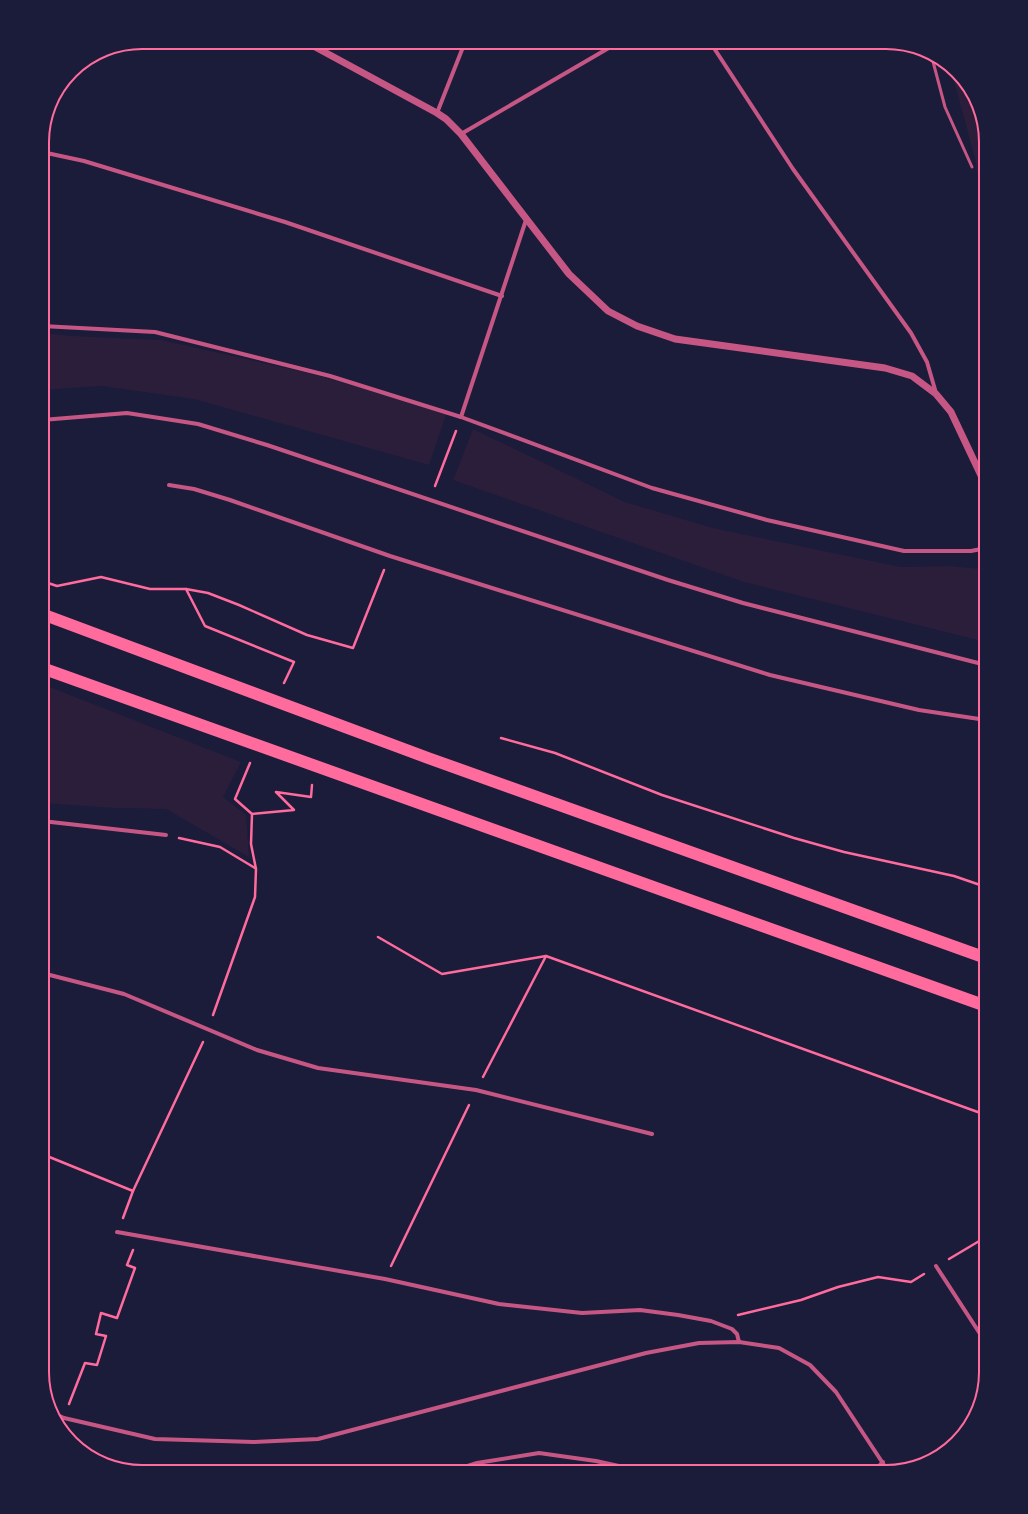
<svg xmlns="http://www.w3.org/2000/svg" width="1028" height="1514" font-family="Arial,sans-serif">
<style>
.green{fill:#2a1e3b}
.lines{fill:none;stroke-linecap:round;stroke-linejoin:round}
.path{stroke:#ff6b9d;stroke-width:2.5}
.service{stroke:#c65784;stroke-width:3}
.minor{stroke:#c65784;stroke-width:4}
.tertiary{stroke:#c65784;stroke-width:7}
.motorway{stroke:#ff6b9d;stroke-width:12}
.rim{fill:none;stroke:#ff6b9d;stroke-width:2}
</style>
<rect width="100%" height="100%" fill="#1b1b3a"/>
<g class="green">
<polygon points="951,70 973,92 986,142 986,226 975,158"/>
<polygon points="42,333 73,336 161,340 308,373 447,412 429,465 194,399 101,386 42,390"/>
<polygon points="473,429 625,502 713,528 901,567 949,566 982,569 986,579 986,642 744,582 453,480"/>
<polygon points="42,684 241,762 223,797 246,815 249,857 166,809 115,808 42,803"/>
</g>
<g class="lines">
<g class="path">
<polyline points="435,486 456,431"/>
<polyline points="42,581 57,586 101,577 150,589 186,589"/>
<polyline points="284,683 294,662 205,626 186,589 208,593 239,605 307,635 353,648 384,570"/>
<polyline points="501,738 555,753 662,795 794,838 844,852 954,876 986,887"/>
<polyline points="252,814 294,810 276,792 311,797 312,785"/>
<polyline points="179,838 220,847 255,868"/>
<polyline points="378,937 442,974 546,956 986,1115"/>
<polyline points="213,1015 255,897 256,869 251,844 252,814 235,799 250,763"/>
<polyline points="483,1077 546,956"/>
<polyline points="42,1154 133,1191"/>
<polyline points="123,1218 133,1191 203,1042"/>
<polyline points="949,1259 986,1237"/>
<polyline points="391,1266 469,1105"/>
<polyline points="738,1315 801,1300 838,1287 878,1277 911,1282 924,1274"/>
<polyline points="69,1404 85,1363 97,1365 106,1336 96,1334 101,1313 117,1318 135,1268 127,1265 133,1250"/>
</g>
<polyline class="service" points="931,54 945,107 972,167"/>
<g class="minor">
<polyline points="710,42 793,169 911,333 927,362 936,393"/>
<polyline points="437,113 465,42"/>
<polyline points="461,134 619,42"/>
<polyline points="42,152 84,161 285,222 502,296"/>
<polyline points="42,326 155,332 330,376 461,417 652,488 767,520 904,551 971,551 986,548"/>
<polyline points="461,417 526,220"/>
<polyline points="42,420 127,413 198,424 267,445 668,580 743,603 986,665"/>
<polyline points="169,485 194,489 230,500 390,556 770,675 919,710 986,720"/>
<polyline points="42,821 166,835"/>
<polyline points="42,973 124,994 257,1050 318,1068 476,1090 652,1134"/>
<polyline points="117,1232 385,1279 499,1304 582,1313 640,1310 678,1315 711,1321 732,1329 737,1334 739,1342"/>
<polyline points="936,1266 986,1343"/>
<polyline points="53,1413 64,1418 155,1439 254,1442 318,1439 646,1353 699,1343 739,1342 779,1348 810,1365 836,1392 888,1471"/>
<polyline points="449,1472 477,1463 539,1453 596,1461 646,1472"/>
<polyline points="879,1472 879,1466 883,1462"/>
</g>
<polyline class="tertiary" points="306,42 437,113 446,119 461,134 569,274 608,311 637,326 675,339 885,368 912,376 936,394 951,412 986,486"/>
<g class="motorway">
<polyline points="42,614 428,758 986,958"/>
<polyline points="42,668 986,1006"/>
</g>
</g>
<path d="M0 0H1028V1514H0ZM142 49H886A93 93 0 0 1 979 142V1372A93 93 0 0 1 886 1465H142A93 93 0 0 1 49 1372V142A93 93 0 0 1 142 49Z" fill="#1b1b3a" fill-rule="evenodd"/>
<path class="rim" d="M142 49H886A93 93 0 0 1 979 142V1372A93 93 0 0 1 886 1465H142A93 93 0 0 1 49 1372V142A93 93 0 0 1 142 49Z"/>
</svg>
